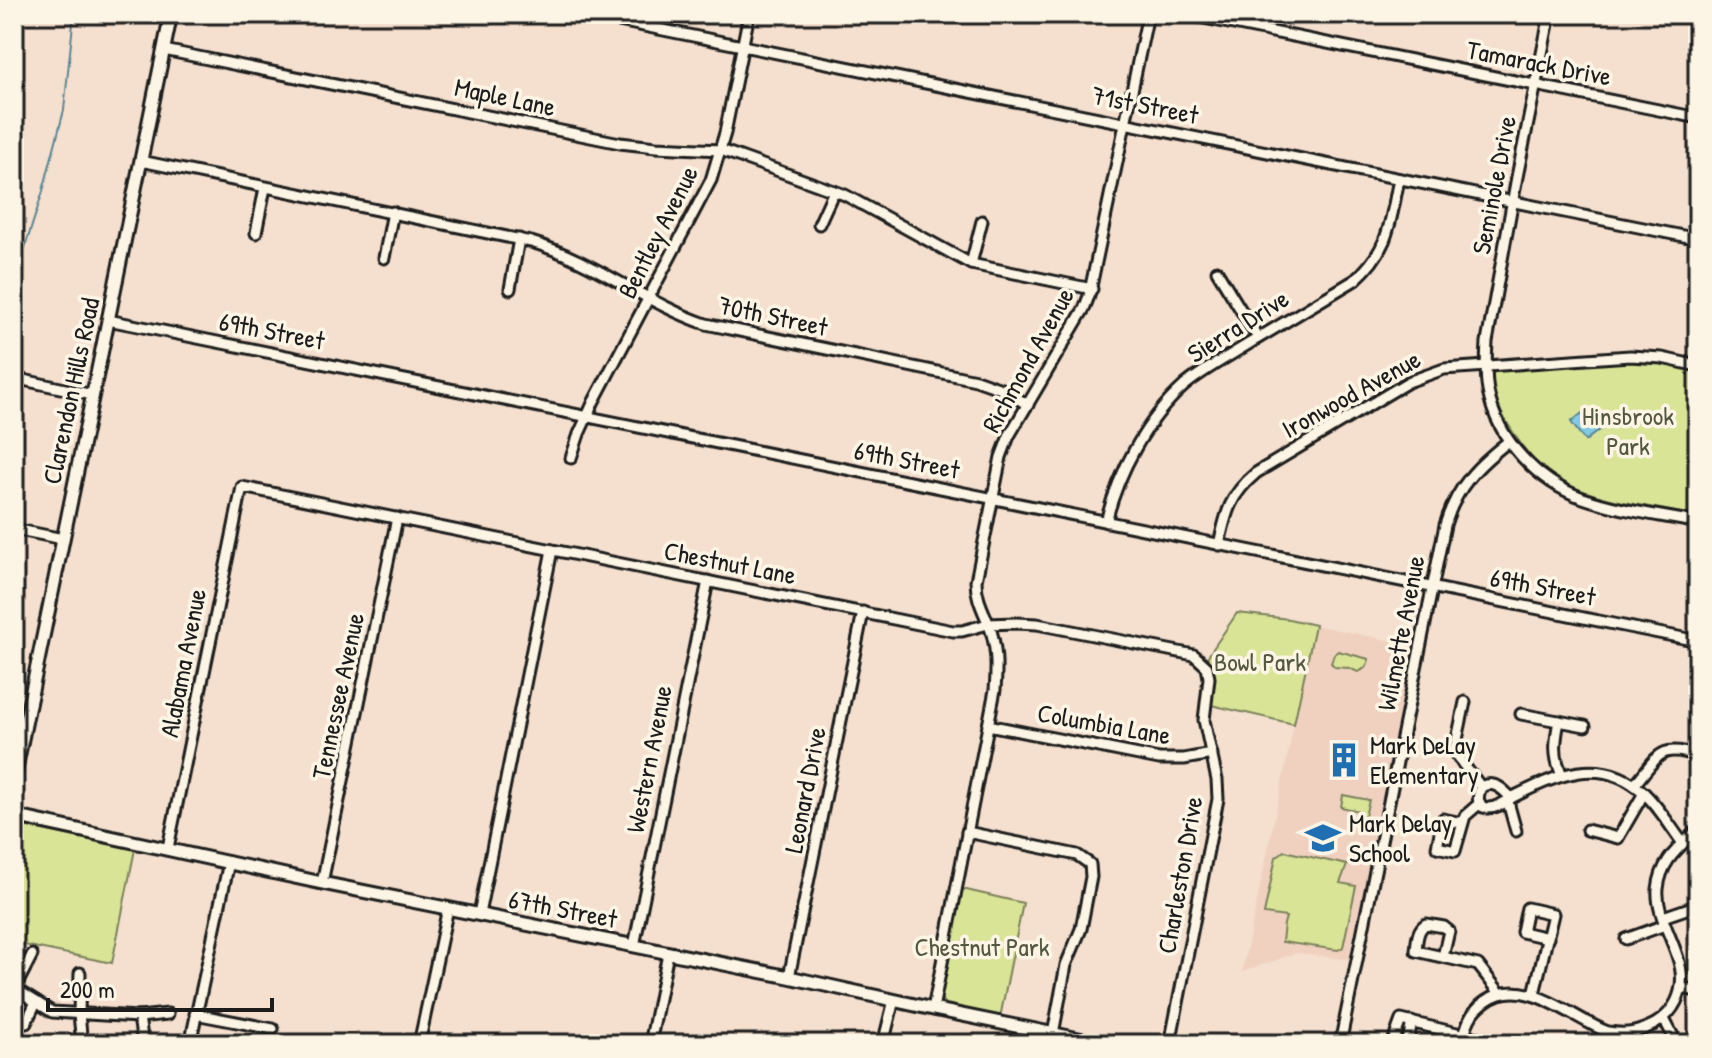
<svg xmlns="http://www.w3.org/2000/svg" width="1712" height="1058" font-family="'Patrick Hand',sans-serif">
<style>
.built{fill:#f0d1c0}
.green{fill:#d9e497;stroke:#7a805a;stroke-width:2}
.water{fill:#82cae2;stroke:#598493;stroke-width:2}
.lines{fill:none;stroke-linecap:round;stroke-linejoin:round}
.stream{stroke:#598493;stroke-width:2}
.minor-casing{stroke:#1c1c1c;stroke-width:15}
.tertiary-casing{stroke:#1c1c1c;stroke-width:17}
.minor{stroke:#fcf5e5;stroke-width:9}
.tertiary{stroke:#fcf5e5;stroke-width:11}
.labels{text-anchor:middle;stroke-width:7;stroke-linejoin:round;paint-order:stroke}
.street-label{font-size:26px;fill:#1c1c1c;stroke:#fcf5e5}
.park-label{font-size:26px;fill:#555841;stroke:#fcf5e5}
.poi-label{font-size:26px;fill:#1c1c1c;stroke:#fcf5e5;text-anchor:start}
</style>
<rect width="100%" height="100%" fill="#f5e0cf"/>
<filter id="ink" filterUnits="userSpaceOnUse"><feTurbulence type="fractalNoise" baseFrequency=".0125" numOctaves="2"/><feDisplacementMap in="SourceGraphic" scale="16" xChannelSelector="R" yChannelSelector="G"/><feConvolveMatrix kernelMatrix="1 2 1 2 8 2 1 2 1" color-interpolation-filters="sRGB"/></filter>
<g filter="url(#ink)">
<polygon class="built" points="1315,625 1416,646 1351,960 1297,953 1242,972"/>
<g class="green">
<path d="M1607 361 1656 363 1698 371V516C1654 507 1585 500 1549 474 1534 463 1523 448 1513 432 1501 414 1492 396 1492 374L1499 369Z"/>
<path d="M1237 613 1289 619 1315 625 1294 724 1211 705C1215 687 1218 674 1206 659Z"/>
<path d="M1338 651 1369 659C1368 665 1364 670 1358 672L1349 668 1335 667 1331 663 1334 654Z"/>
<polygon points="1343,795 1369,800 1365,816 1358,815 1359,811 1341,807"/>
<polygon points="23,826 135,849 112,963 14,943 14,872"/>
<polygon points="1284,851 1347,865 1340,883 1356,886 1343,947 1338,950 1282,942 1284,924 1286,917 1264,914 1276,857"/>
<polygon points="962,889 1023,903 1000,1018 946,1005 940,998"/>
</g>
<polygon class="water" points="1585,411 1593,421 1601,414 1608,423 1585,441 1571,422"/>
<g class="lines">
<polyline class="stream" points="14,282 43,191 64,110 74,14"/>
<g class="minor-casing">
<g id="minor">
<polyline points="584,14 1698,239"/>
<polyline points="1184,14 1698,118"/>
<path d="M1550 14 1517 177 1487 342C1486 358 1485 375 1488 391 1497 440 1538 482 1583 498 1620 511 1660 515 1698 523"/>
<polyline points="164,50 620,143 656,147 721,150 845,195 971,264 1092,289"/>
<path d="M141 161 531 242C593 260 645 303 706 324L976 380 1004 390 1028 405"/>
<polyline points="819,224 834,191"/>
<polyline points="256,233 265,188"/>
<polyline points="384,258 393,212"/>
<polyline points="971,264 982,221"/>
<polyline points="1217,271 1258,338"/>
<polyline points="510,289 519,239"/>
<polyline points="108,320 1698,641"/>
<polyline points="14,378 93,395"/>
<polyline points="571,458 579,434 594,401 711,180 725,133 749,14"/>
<path d="M1106 522C1118 473 1146 420 1184 386 1204 369 1228 357 1250 343 1285 322 1320 301 1355 280 1390 249 1390 222 1399 179"/>
<polyline points="14,529 63,539"/>
<path d="M1219 545C1226 512 1230 495 1256 473L1408 382 1444 369 1630 356 1662 358 1698 366"/>
<polyline points="1465,702 1455,749 1456,755 1481,787"/>
<polyline points="1521,714 1585,726"/>
<path d="M1559 721C1555 741 1553 756 1562 775"/>
<polyline points="988,725 1159,759 1184,759 1212,754"/>
<path d="M1634 785C1658 758 1658 742 1698 756"/>
<path d="M1481 787C1494 780 1503 789 1511 798 1555 776 1601 753 1644 793 1659 807 1670 826 1682 842"/>
<path d="M1481 787C1470 815 1496 811 1511 798"/>
<polyline points="1508,802 1516,831"/>
<polyline points="1462,823 1443,819 1437,847 1455,851 1465,816 1480,803"/>
<polyline points="1587,830 1618,838 1644,793"/>
<polyline points="967,832 1077,855 1090,864 1091,877 1081,929 1066,965 1053,1034"/>
<polyline points="168,848 242,487 953,631 962,631 988,624 1016,623 1037,624 1189,654 1194,655 1207,667 1209,678 1204,720 1217,780 1218,799 1170,1044"/>
<polyline points="322,883 397,518"/>
<polyline points="479,914 552,550"/>
<polyline points="1663,917 1698,905"/>
<polyline points="1626,939 1665,925"/>
<polyline points="634,946 708,581"/>
<path d="M1443 957 1449 931 1444 927 1426 924C1417 929 1417 941 1416 951L1478 965 1500 993"/>
<polyline points="80,973 79,1014 82,1044"/>
<polyline points="789,977 863,612"/>
<polyline points="14,988 52,1012 139,1017 168,1014"/>
<polyline points="15,988 32,955"/>
<polyline points="1681,988 1698,991"/>
<polyline points="1534,994 1553,914 1527,908 1522,932 1548,938"/>
<path d="M933 1009 995 690C997 667 997 646 989 625 983 610 976 598 976 581L1001 457 1009 436 1084 309 1089 296 1148 14"/>
<polyline points="195,1014 273,1029"/>
<polyline points="139,1017 143,1044"/>
<polyline points="1664,1019 1673,1036 1675,1044"/>
<polyline points="26,1023 36,1002"/>
<polyline points="190,1044 229,862"/>
<polyline points="419,1044 448,908"/>
<polyline points="650,1044 668,953"/>
<polyline points="883,1044 894,1000"/>
<path d="M1340 1044 1445 525C1457 486 1477 466 1509 441"/>
<polyline points="1402,1044 1397,1043 1394,1039 1401,1020 1504,1044"/>
<polyline points="1404,1044 1409,1036 1412,1022"/>
<path d="M1462 1044C1466 1025 1470 1012 1486 1001 1524 973 1571 1018 1608 1032 1628 1035 1637 1033 1655 1024 1665 1018 1671 1012 1676 1002 1696 962 1655 928 1658 889 1661 860 1679 848 1698 829"/>
</g>
</g>
<g class="tertiary-casing">
<g id="tertiary">
<polyline points="14,778 171,14"/>
<polyline points="14,816 322,883 789,977 933,1009 1103,1044"/>
</g>
</g>
<use href="#minor" class="minor"/>
<use href="#tertiary" class="tertiary"/>
</g>
</g>
<defs>
<g id="building-bare" transform="scale(2.76)"><path d="M-4-6H4V6H1V3H-1V6H-4ZM-2.5-4.3h1.7v1.8h-1.7ZM.8-4.3h1.7v1.8H.8ZM-2.5-1h1.7V.8h-1.7ZM.8-1h1.7V.8H.8Z" fill="#1f6fb2" stroke="#fcf5e5" stroke-width="2.5" paint-order="stroke"/></g>
<g id="school-bare" transform="scale(2.76)"><path d="M0-5L7-2L0 1L-7-2ZM-4 1L0 2.5L4 1V4Q0 6-4 4Z" fill="#1f6fb2" stroke="#fcf5e5" stroke-width="2.5" paint-order="stroke"/></g>
</defs>
<g fill-rule="evenodd">
<use href="#building-bare" x="1344" y="760"/>
<use href="#school-bare" x="1323" y="838"/>
</g>
<g class="labels">
<g class="street-label">
<text transform="translate(1539 63) rotate(11)" y="9">Tamarack Drive</text>
<text transform="translate(505 97) rotate(12)" y="9">Maple Lane</text>
<text transform="translate(1145 105) rotate(11)" y="9">71st Street</text>
<text transform="translate(1494 185) rotate(-79)" y="9">Seminole Drive</text>
<text transform="translate(658 232) rotate(-63)" y="9">Bentley Avenue</text>
<text transform="translate(773 316) rotate(12)" y="9">70th Street</text>
<text transform="translate(1238 326) rotate(-32)" y="9">Sierra Drive</text>
<text transform="translate(272 331) rotate(11)" y="9">69th Street</text>
<text transform="translate(1028 360) rotate(-61)" y="9">Richmond Avenue</text>
<text transform="translate(71 391) rotate(-78)" y="9">Clarendon Hills Road</text>
<text transform="translate(1351 394) rotate(-29)" y="9">Ironwood Avenue</text>
<text transform="translate(907 460) rotate(11)" y="9">69th Street</text>
<text transform="translate(730 563) rotate(11)" y="9">Chestnut Lane</text>
<text transform="translate(1543 587) rotate(11)" y="9">69th Street</text>
<text transform="translate(1401 633) rotate(-79)" y="9">Wilmette Avenue</text>
<text transform="translate(183 663) rotate(-79)" y="9">Alabama Avenue</text>
<text transform="translate(338 696) rotate(-78)" y="9">Tennessee Avenue</text>
<text transform="translate(1104 724) rotate(10)" y="9">Columbia Lane</text>
<text transform="translate(649 759) rotate(-79)" y="9">Western Avenue</text>
<text transform="translate(805 790) rotate(-79)" y="9">Leonard Drive</text>
<text transform="translate(1180 875) rotate(-80)" y="9">Charleston Drive</text>
<text transform="translate(563 909) rotate(11)" y="9">67th Street</text>
</g>
<g class="park-label">
<text x="1628" y="425">Hinsbrook<tspan x="1628" dy="30">Park</tspan></text>
<text x="1260" y="671">Bowl Park</text>
<text x="982" y="956">Chestnut Park</text>
</g>
<g class="poi-label">
<text x="1370" y="754">Mark DeLay<tspan x="1370" dy="30">Elementary</tspan></text>
<text x="1349" y="832">Mark Delay<tspan x="1349" dy="30">School</tspan></text>
</g>
</g>
<rect width="1712" height="1058" fill="none" stroke="#fcf5e5" stroke-width="48"/>
<rect x="24" y="24" width="1664" height="1010" fill="none" stroke="#1c1c1c" stroke-width="3" filter="url(#ink)"/>
<path d="M48 998v12h224v-12" fill="none" stroke="#1c1c1c" stroke-width="4"/>
<text x="60" y="998" font-size="24" fill="#1c1c1c" stroke="#fcf5e5" stroke-width="6" paint-order="stroke">200 m</text>
</svg>
